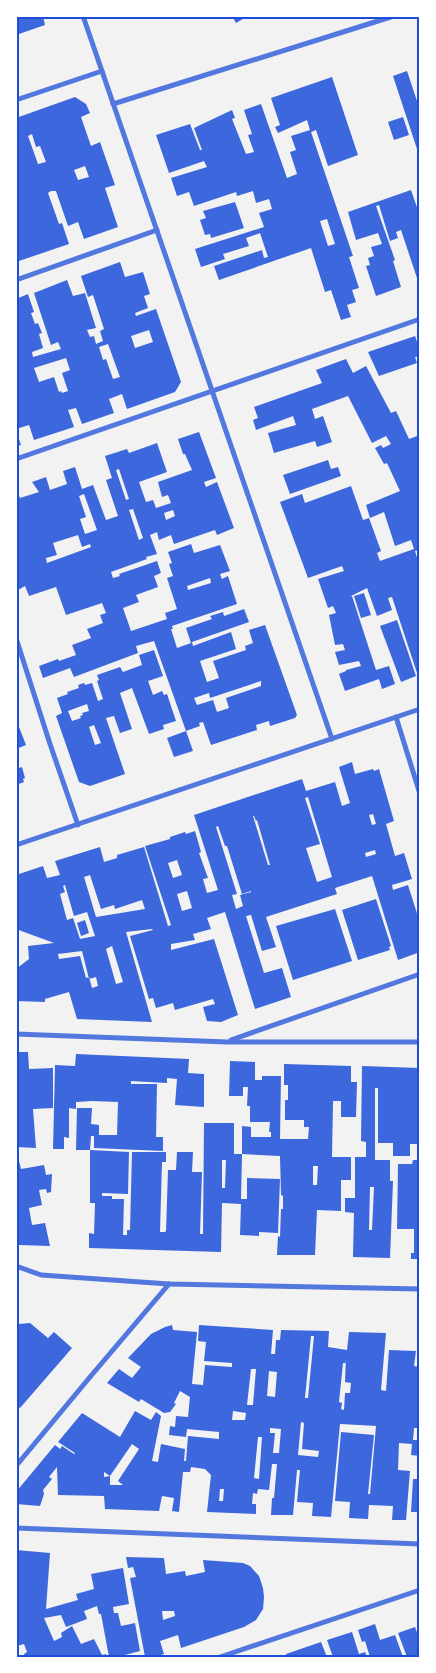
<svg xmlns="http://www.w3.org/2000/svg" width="436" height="1673" font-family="'Playfair Display',serif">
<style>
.building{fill:#3d67dc;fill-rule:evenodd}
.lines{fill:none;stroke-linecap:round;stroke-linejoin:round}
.minor{stroke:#5277de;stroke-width:5}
.neatline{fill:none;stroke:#1d4ed8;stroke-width:2}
</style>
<rect width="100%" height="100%" fill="#f2f2f2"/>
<g class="building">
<polygon points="16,16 43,16 45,25 16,35"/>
<polygon points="232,16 248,16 236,23"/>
<polygon points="407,71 420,110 419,155 393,76"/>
<path d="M332 77 358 155 328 166 316 130 311 132 353 256 349 257 359 288 352 290 356 302 347 305 351 317 341 320 331 290 325 292 311 248 219 280 214 266 262 250 264 258 268 257 260 233 246 238 249 246 223 254 225 259 201 267 195 249 264 227 259 213 272 209 269 199 256 203 253 191 237 196 236 192 194 206 189 192 177 196 171 178 207 167 204 161 169 173 156 135 190 124 200 150H202L194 128 232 110 235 118 232 119 246 154 254 152 248 135 252 134 244 110 261 104 287 178 297 174 290 152 296 150 291 136 310 130 307 120 278 133 275 127 280 125 271 98ZM327 219 335 244 328 246 320 221Z"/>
<path d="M75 97 86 104 90 113 81 117 91 146 100 142 115 185 105 188 118 227 84 239 78 222 68 226 56 191H51L48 193 59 224 62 223 69 244 16 262V118ZM32 134 36 147 40 146 46 162 38 164 28 136ZM85 166 89 177 78 180 74 170Z"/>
<polygon points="403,117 409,135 394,140 388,122"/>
<polygon points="411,190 420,216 420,287 401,230 396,232 398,238 390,241 379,205 376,206 395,260 393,261 401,287 376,296 366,266 370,265 368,258 374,256 371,247 382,244 378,233 356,240 348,212"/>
<polygon points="235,202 244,228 211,238 210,234 205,235 200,220 206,218 203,211"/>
<path d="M120 262 125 277 143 272 150 294 144 296 148 308 135 313 136 316 156 309 181 382 175 392 127 409 122 394 109 399 114 413 82 424 76 408 68 410 74 427 34 440 29 425 16 429V299L28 294 34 312 31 313 35 324 38 323 42 333 39 334 43 348 32 352 33 357 61 349 58 342 51 345 34 293 67 280 73 296 85 293 96 328 87 330 90 337 94 336 96 344 103 341 100 331 104 329 93 295 88 297 81 276ZM149 330 153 342 135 348 131 336ZM108 344 120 377 113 379 106 359 103 360 99 347ZM66 358 70 370 62 373 68 391 62 393 61 391 59 392 54 377 39 382 34 368Z"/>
<polygon points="415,336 420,351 420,356 415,357 417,363 379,376 368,352"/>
<polygon points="346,359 353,373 366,366 391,413 396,411 409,439 420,435 420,550 415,551 420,567 420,675 418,676 392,597 388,598 392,610 377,616 367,588 349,597 352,596 376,670 389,666 395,684 382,689 379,679 345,691 339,674 346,671 346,670 361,666 359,661 339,665 335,652 345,650 343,644 335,645 329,615 336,613 333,606 328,608 318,579 344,571 342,566 308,578 280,502 302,494 305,503 351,486 363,520 369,518 381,551 377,553 380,561 414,549 411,540 395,546 384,512 370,518 366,505 400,491 387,463 384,464 375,448 381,445 383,448 391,444 386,436 372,443 348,396 312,409 315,419 323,416 332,442 317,447 315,441 274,453 268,433 296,425 293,416 256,430 253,420 258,418 254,407 322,383 316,370"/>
<polygon points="16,430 21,445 16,446"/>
<path d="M199 432 216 478 204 482 206 487 217 482 234 528 217 535 215 530 174 544 171 535 159 540 157 532 150 535 157 554 146 557 147 559 111 572 113 578 120 576 119 574 157 561 161 573 154 576 158 587 136 595 139 602 123 608 131 631 167 619 165 613 177 609 167 578 173 576 169 564 172 563 168 552 191 544 194 553 220 545 230 571 220 574 222 579 228 576 237 604 172 626 173 629H171L177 648 191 643 186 628 212 619 210 616 223 612 224 616 244 609 249 622 192 642 193 646 231 632 236 649 200 661 207 682 219 678 213 661 246 650 245 646 253 643 249 630 265 625 297 715 295 718 270 726 269 721 256 725 257 730 211 745 203 722 199 723 200 726 186 731 154 641 136 646 138 653 74 677 70 668 43 678 39 666 58 659 59 661 76 655 72 645 91 638 87 629 103 623 100 615 106 613 102 603 66 615 56 587 29 596 25 586 16 591V487L20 498 39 492 32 482 46 477 50 490 67 484 63 471 75 467 82 489 93 485 106 520 118 516 106 480 112 478 105 456 127 449 129 453 157 443 167 472 139 482 146 502 153 500 156 508 171 503 168 495 162 497 158 482 192 470 185 454H183L178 439ZM119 469 129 499 126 500 116 470ZM84 494 97 530 85 534 80 519 86 517 79 496ZM133 509 143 538 139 540 129 510ZM173 510 175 516 166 520 164 513ZM78 535 82 547 90 544 91 547 47 563 46 558 57 555 53 543ZM210 578 211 583 188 590 187 586ZM261 681V686L226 698 229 708 217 712 213 700 197 705 194 698 209 693 210 698Z"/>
<polygon points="328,460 331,469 338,467 341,476 290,494 283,475"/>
<polygon points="364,593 371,615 361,618 354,596"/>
<polygon points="397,620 416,676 401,682 380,626"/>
<path d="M154 650 163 676 148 681 153 695 162 691 164 695 167 694 176 721 163 725 164 729 149 734 132 688 120 693 132 729 120 733 114 716 106 718 125 774 90 786 79 782 56 716 62 713 57 698 68 694 67 692 79 688 78 685 84 683 85 685 92 683 98 701 103 699 97 681 99 680 97 675 120 667 123 672 142 665 139 655ZM87 704 89 711 82 713 83 715 80 716 81 718 72 721 68 711ZM94 725 101 743 95 745 89 727Z"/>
<polygon points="19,727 26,745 16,749 16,728"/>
<polygon points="186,731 193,751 174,757 167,738"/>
<polygon points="16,760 19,768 22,767 25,778 23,779 24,782 16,785"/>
<path d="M352 762 355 774 373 769 374 771 379 769 394 821 386 824 395 856 404 853 412 879 392 885 393 890 408 885 420 923V952L398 960 372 876 335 888 337 894 266 917 276 947 262 951 251 915 246 916 264 973 282 968 291 997 255 1009 225 912 207 918 211 929 193 934 195 940 171 944V950L214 939 238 1015 221 1022 207 1021 203 1007 215 1004 213 999 175 1010 173 1003 156 1008 153 998 149 999 130 936 153 930 152 929 126 932 152 1022 77 1019 69 992 45 999V1002L16 1001V969L29 959 28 946 54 943 16 929V875L43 866 47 878 60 875 55 861 100 847 104 862 117 858V855L144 847 168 926 171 925 145 846 170 839V837L185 832 186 834 195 831 201 852 199 853 208 878 203 879 207 893 218 890 194 815 302 779 306 791 335 782 342 806 350 803 339 767ZM308 797 332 877 317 882 306 848 320 844 305 798ZM373 814 376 824 372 825 369 815ZM253 816H254L256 821 257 820 270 865H268ZM218 826 225 846H227L242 894 251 891V892L240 895 243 906 236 909 232 895 237 894 216 827ZM375 850 376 854 366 857 365 853ZM177 860 182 875 173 878 168 863ZM90 875 101 909 114 905 115 909 142 900 145 909 96 917 84 877ZM65 885 74 916 87 912 95 936 80 939 73 918 67 920 60 894 65 892 63 886ZM187 891 192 908 182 911 177 894ZM112 946 123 982 116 984 106 949ZM82 951 89 979 96 977 98 986 92 988 89 977 86 978 80 956 59 959 58 954Z"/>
<polygon points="376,899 391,946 389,947 390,950 358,960 342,910"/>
<polygon points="335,909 352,961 293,980 276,926"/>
<polygon points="85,920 89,933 81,936 77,923"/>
<polygon points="16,1052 28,1052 29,1069 53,1068 53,1108 33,1109 36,1148 16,1147"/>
<polygon points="76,1054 189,1059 188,1073 204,1074 204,1107 175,1105 177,1079 167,1078 167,1083 131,1081 131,1084 157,1084 156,1137 163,1137 163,1151 94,1148 94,1136 91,1136 90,1150 76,1150 77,1108 92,1108 91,1124 99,1125 99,1135 117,1135 118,1102 92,1101 76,1102 76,1109 69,1108 69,1138 64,1137 64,1149 53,1149 55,1065 75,1066"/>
<path d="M230 1061 255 1062V1080H262V1076H281L280 1139H308L309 1127H304V1120H285V1100H288V1085H284V1064L351 1066V1082H357L356 1117H341V1101H333L332 1157H351V1180H341V1211L317 1210 315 1255H277L278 1236 280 1237 281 1209H283V1196L281 1195 280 1156 242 1154V1126L251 1127V1137H271V1132H269L270 1122H250V1106H247L248 1087H243V1096H229ZM313 1166H318L317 1185H313Z"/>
<path d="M362 1066 420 1068 417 1126H420V1144H410V1156H393V1143H378V1088H375V1160H390V1181H393L390 1258 353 1257 354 1213 345 1212V1198H355V1157H366V1142L361 1141ZM370 1187H374L372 1230H369Z"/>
<path d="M204 1123H234V1154H242L241 1199H247V1178L280 1179 278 1233 259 1232V1236L240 1235 241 1204 222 1203 221 1252 89 1248V1233L94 1234 95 1203H90V1150L129 1152 128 1194 102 1193V1196H112V1199H124L123 1235H127V1230H130L132 1152H166V1162H162L160 1232H165L166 1231 168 1170H176L177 1152H193L192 1172H202L200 1234H203ZM222 1160H226L225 1188H222Z"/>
<polygon points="16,1149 21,1169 44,1165 46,1175 52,1174 51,1192 47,1193 46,1189 39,1190 42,1205 29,1208 32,1225 45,1223 50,1246 19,1245 18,1232 16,1232"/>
<polygon points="413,1160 420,1160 420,1259 411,1259 411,1253 414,1253 414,1229 397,1229 398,1164 412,1164"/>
<polygon points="30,1323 48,1338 54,1332 72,1348 20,1408 16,1405 16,1327 19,1324"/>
<path d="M172 1325 173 1330 197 1332 192 1384 203 1385 205 1365 232 1367V1363L204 1361 206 1342 198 1341 199 1325 273 1330 271 1354H275L276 1340H280L281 1330 329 1331 328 1347 347 1350 349 1332 386 1333 381 1390 386 1391 389 1350 416 1351 414 1366 420 1367V1393H417V1399H420V1428H414L413 1440H420V1456L411 1455 412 1444 399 1443 398 1470 410 1471 406 1520H392L393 1506 369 1505 368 1519 349 1518 350 1502 335 1501 341 1432 374 1435 368 1494H370L376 1426 359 1425 340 1424 331 1517 312 1516 313 1503 297 1502 300 1470H297L293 1515H271L272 1498H274L277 1464H272L269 1490 258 1489 257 1494 253 1493 252 1504H256V1514L207 1512 211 1475 205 1469 191 1467 190 1472H183L179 1512 172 1511 174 1498 162 1496 159 1511 105 1509 104 1496 58 1495 57 1467 49 1477 52 1479 43 1490 44 1494 40 1506 16 1504V1492L55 1445 60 1449 62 1446 74 1454 75 1453 58 1442 82 1413 120 1437 135 1411 151 1420 156 1412 161 1416 152 1461 158 1462 161 1444 185 1449 184 1461H186L188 1436 219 1439V1432L187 1429 186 1437 169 1435 170 1426 175 1427 176 1416 188 1417 190 1397 180 1391 174 1403 176 1404 170 1412 164 1413 141 1399 139 1402 107 1383 119 1369 132 1378 141 1367 128 1358 151 1334 165 1327ZM311 1336H314L308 1398H305ZM346 1357 345 1382 351 1383 350 1393H345L344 1410 341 1409 342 1403 339 1402 343 1363H346ZM251 1369H256L253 1405H247ZM269 1371 277 1372 275 1397 267 1396ZM233 1411 246 1413 245 1420H232ZM301 1422 304 1423 302 1449 319 1451 318 1457 298 1455ZM270 1428 281 1429 279 1453H273L275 1433H270ZM258 1437H262L259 1479 254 1478ZM132 1444 139 1449 118 1481 123 1485H110V1476L104 1477V1472L110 1476ZM220 1489H224L223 1501H219Z"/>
<polygon points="418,1470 420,1470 420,1512 411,1512 413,1479 417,1479"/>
<polygon points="16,1550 50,1553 46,1609 78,1600 76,1594 94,1589 91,1574 123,1568 129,1604 113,1607 114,1613 118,1613 121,1626 135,1623 140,1651 117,1657 109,1657 101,1614 99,1614 97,1606 84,1611 87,1619 66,1627 61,1615 44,1618 54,1641 62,1637 61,1633 72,1626 81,1644 94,1639 102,1655 106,1654 106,1657 25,1657 24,1654 27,1652 24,1644 17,1646 16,1644"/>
<path d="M126 1557 164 1558 166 1574 185 1571 186 1576 205 1572 203 1560 243 1563 250 1566 259 1576 263 1588 264 1597 263 1609 256 1620 244 1627 181 1648 178 1635 160 1641 164 1654 155 1657H145L130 1578 136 1577 133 1567 128 1568ZM162 1611H174L175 1616 163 1620Z"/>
<polygon points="375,1624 380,1640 395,1635 403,1657 370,1657 365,1641 362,1642 358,1630"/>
<polygon points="415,1627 420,1641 420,1657 407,1657 398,1633"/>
<polygon points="352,1632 359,1654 365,1652 367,1657 333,1657 327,1640"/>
<polygon points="321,1642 327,1657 287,1657 286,1654"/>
</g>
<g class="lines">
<g class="minor">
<polyline points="83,16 332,739"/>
<polyline points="16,100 102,71"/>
<polyline points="113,104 394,16"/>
<polyline points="16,280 157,230"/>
<polyline points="16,459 420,319"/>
<polyline points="16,638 50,744 78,825"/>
<polyline points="396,717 420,794"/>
<polyline points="16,845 420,709"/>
<polyline points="16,1034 227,1042 420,1042"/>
<polyline points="231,1040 420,974"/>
<polyline points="16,1266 41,1275 169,1284 420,1289"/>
<polyline points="16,1466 90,1377 169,1284"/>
<polyline points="16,1528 420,1544"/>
<polyline points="220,1657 420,1590"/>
</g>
</g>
<rect width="436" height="1673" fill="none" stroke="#ffffff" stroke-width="35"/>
<rect x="18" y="18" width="400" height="1638" class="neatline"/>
</svg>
